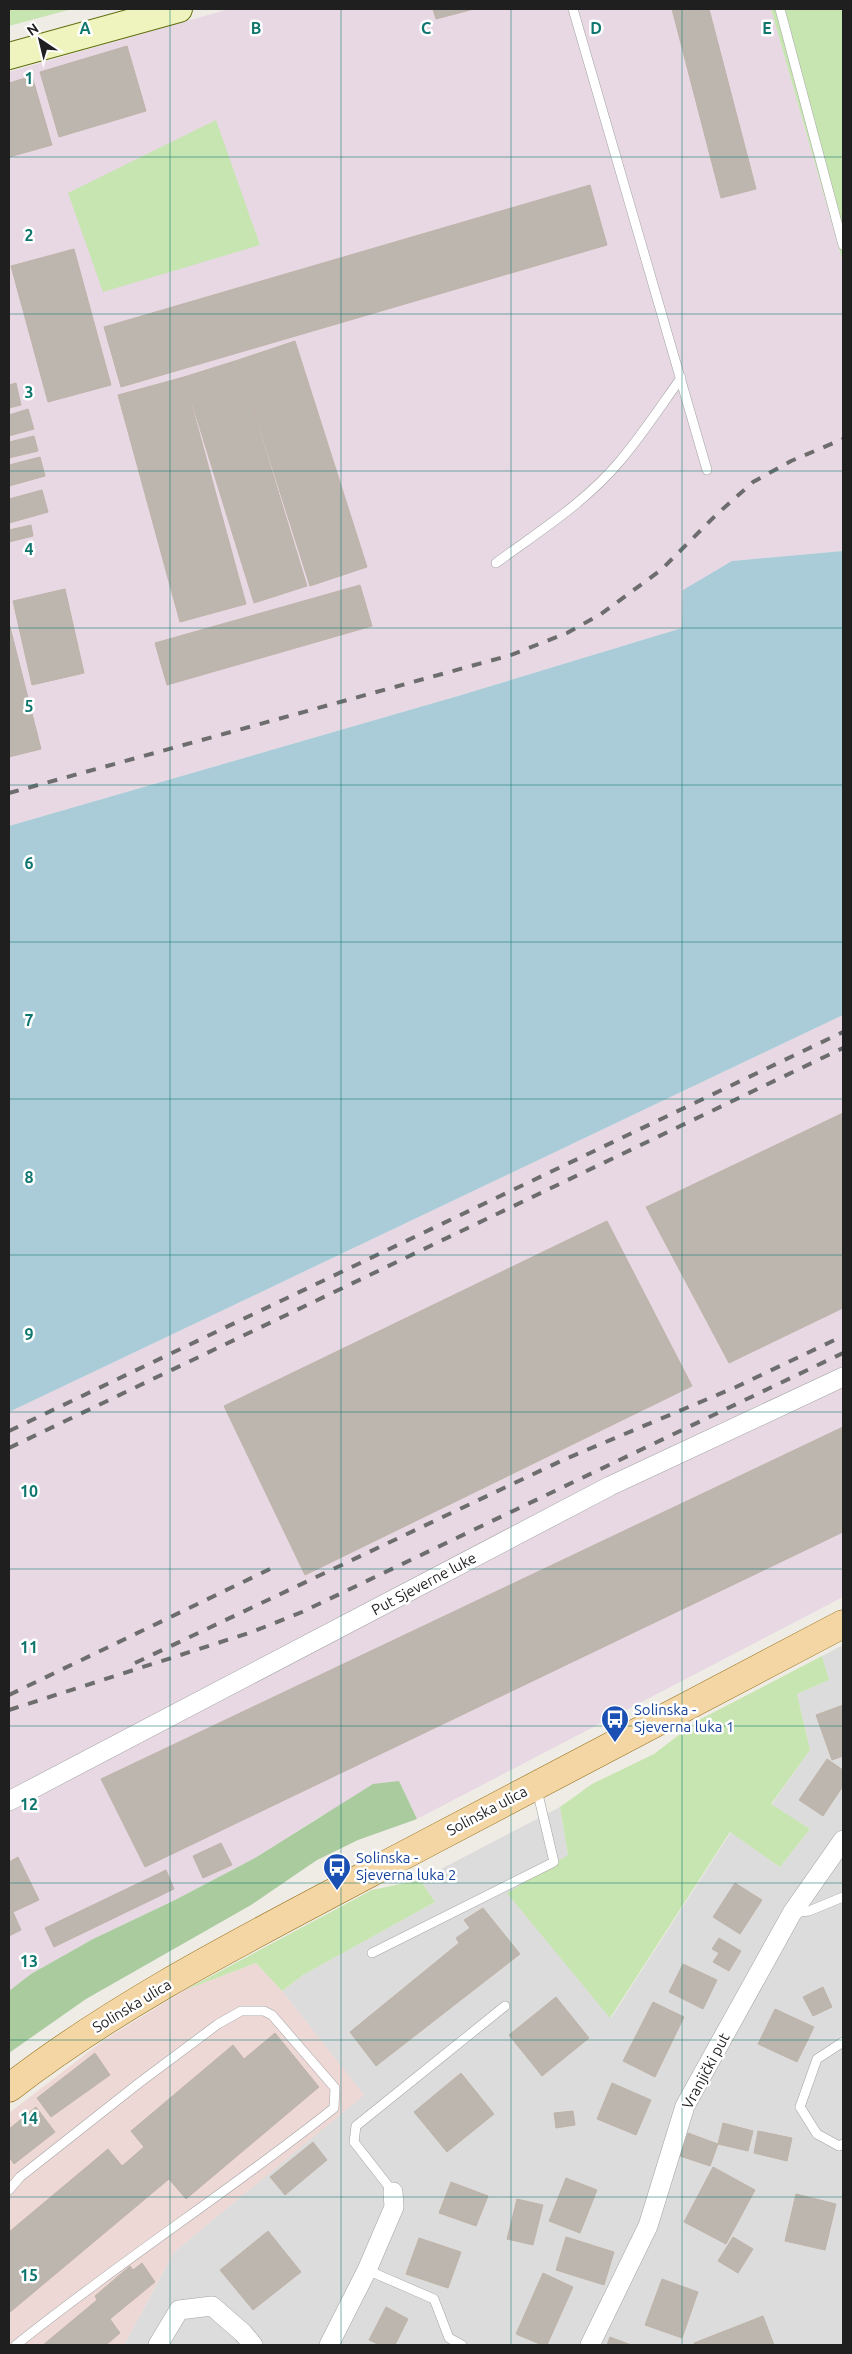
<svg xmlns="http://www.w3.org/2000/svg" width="852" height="2354" font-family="Ubuntu,sans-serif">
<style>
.residential{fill:#dddcdc}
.commercial{fill:#eed8d6}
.industrial{fill:#e7d8e4}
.grass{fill:#c7e5b0}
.forest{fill:#a9cb9e}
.water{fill:#aaccd9}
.building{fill:#bcb6af;stroke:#bfb4a9}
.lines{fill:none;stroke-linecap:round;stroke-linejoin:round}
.lane-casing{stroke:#a3a3a3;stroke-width:10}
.street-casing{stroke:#a3a3a3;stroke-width:20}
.secondary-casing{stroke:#5f6e0e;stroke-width:28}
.primary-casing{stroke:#8d680c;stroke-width:29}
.lane{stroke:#fff;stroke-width:9}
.street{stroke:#fff;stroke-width:19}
.secondary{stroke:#eff4be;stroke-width:26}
.primary{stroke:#f4d6a5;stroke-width:28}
.rail{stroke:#6d6d6d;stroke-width:4;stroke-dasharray:10 10;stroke-linecap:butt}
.grid{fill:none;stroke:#0f766e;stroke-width:1;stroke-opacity:0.55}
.labels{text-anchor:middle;stroke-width:5;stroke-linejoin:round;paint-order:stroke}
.street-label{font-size:15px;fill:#1f1f1f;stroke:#fff}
.transit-label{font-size:15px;fill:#164399;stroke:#fff;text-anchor:start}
.grid-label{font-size:16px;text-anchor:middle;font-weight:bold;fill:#0f766e;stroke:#fff;stroke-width:5;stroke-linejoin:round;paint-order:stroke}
</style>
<rect width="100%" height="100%" fill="#efece6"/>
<polygon class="residential" points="843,1645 843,2345 124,2345 174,2252 363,2095 282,1991 303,1975 435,1902 420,1880 560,1807 568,1855 611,2018 731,1832 780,1867 810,1829 771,1805 810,1750 797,1694 829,1680 822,1656"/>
<polygon class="commercial" points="256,1963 282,1991 364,2095 174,2252 124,2345 9,2345 9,2113 104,2040 185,1990"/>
<g class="industrial">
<polygon points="229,9 771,9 843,262 843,551 732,561 682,628 458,696 9,826 9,72"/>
<polygon points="843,1015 843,1597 417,1819 399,1781 321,1816 255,1858 173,1901 93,1939 31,1974 9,1991 9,1412"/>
</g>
<g class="grass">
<polygon points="9,9 72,9 9,26"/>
<polygon points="771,9 843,9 843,262"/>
<polygon points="216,120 260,245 103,292 68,193"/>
<polygon points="822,1656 829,1680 797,1694 810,1750 771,1804 810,1829 780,1867 730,1832 610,2018 507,1893 568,1855 560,1807 592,1784 654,1754 697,1721"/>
<polygon points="420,1880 435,1902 303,1975 282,1991 256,1963 185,1990 372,1890"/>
</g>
<polygon class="forest" points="399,1781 417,1819 358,1840 317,1860 251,1905 86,1999 9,2053 9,1991 31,1974 93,1939 173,1901 255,1858 373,1784"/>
<polygon class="water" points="843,551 843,1015 9,1412 9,826 458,696 682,628 683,590 732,561"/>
<g class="building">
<polygon points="433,9 474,9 436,19"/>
<polygon points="672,9 709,9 756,189 721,198"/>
<polygon points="127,46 146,111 59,137 40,72"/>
<polygon points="32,76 52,145 9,157 9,83"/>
<polygon points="590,185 607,245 121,387 104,327"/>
<polygon points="74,249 111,385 48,402 11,266"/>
<polygon points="295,341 367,567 310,586 238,360"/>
<polygon points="238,360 307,586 254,603 184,377"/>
<polygon points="184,377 246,604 180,622 118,395"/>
<polygon points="16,383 21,405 9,408 9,385"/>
<polygon points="28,409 34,429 9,436 9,415"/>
<polygon points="34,436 38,451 9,458 9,442"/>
<polygon points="40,457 45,476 9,486 9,465"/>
<polygon points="42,490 48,512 9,523 9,499"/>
<polygon points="31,525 33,536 9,542 9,530"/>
<polygon points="360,585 372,626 167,685 155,643"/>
<polygon points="65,589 84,673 32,685 13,601"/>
<polygon points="9,623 41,749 9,757"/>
<polygon points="843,1113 843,1308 729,1363 646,1207"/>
<polygon points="607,1221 692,1386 305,1575 224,1406"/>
<polygon points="843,1427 843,1532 145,1867 101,1779"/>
<polygon points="843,1705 843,1756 832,1760 816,1715"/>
<polygon points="827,1759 843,1770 843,1786 823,1816 799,1800"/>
<polygon points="221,1843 232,1865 203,1878 193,1856"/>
<polygon points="18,1857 39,1900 13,1912 21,1930 9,1936 9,1862"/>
<polygon points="166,1870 174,1889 54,1947 45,1928"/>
<polygon points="735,1883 762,1900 740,1934 713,1917"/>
<polygon points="483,1908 520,1954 376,2066 350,2032 459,1943 456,1938 470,1928 464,1920"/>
<polygon points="719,1938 741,1951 729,1971 713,1962 719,1953 712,1949"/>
<polygon points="683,1964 717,1980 703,2009 669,1992"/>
<polygon points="823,1987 832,2007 813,2016 803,1997"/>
<polygon points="556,1997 589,2038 542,2076 509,2035"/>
<polygon points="653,2002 684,2017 655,2077 623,2061"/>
<polygon points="775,2009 814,2027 797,2062 758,2044"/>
<polygon points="275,2033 319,2087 186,2199 169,2179 9,2313 9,2232 108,2149 122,2166 144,2147 131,2131 233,2045 244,2059"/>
<polygon points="95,2053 110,2075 51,2117 37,2098"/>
<polygon points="461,2073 494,2114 447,2152 414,2112"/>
<polygon points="612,2083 651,2100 636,2135 597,2119"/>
<polygon points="36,2107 55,2132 14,2164 9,2157 9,2129"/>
<polygon points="573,2111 575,2125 556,2128 554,2113"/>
<polygon points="723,2123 753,2131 748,2151 718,2144"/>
<polygon points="758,2131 792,2138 787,2161 754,2153"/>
<polygon points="688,2133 718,2144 710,2166 680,2156"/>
<polygon points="313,2142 327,2160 285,2195 270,2177"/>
<polygon points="713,2167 755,2190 726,2244 684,2222"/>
<polygon points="566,2178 597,2190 580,2233 549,2221"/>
<polygon points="451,2182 488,2196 476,2226 439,2213"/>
<polygon points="796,2194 836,2204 825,2250 785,2241"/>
<polygon points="517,2199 543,2205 533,2245 507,2239"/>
<polygon points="268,2231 301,2272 253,2310 220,2270"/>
<polygon points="566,2237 614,2252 604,2285 556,2270"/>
<polygon points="733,2237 753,2249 738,2273 718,2261"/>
<polygon points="419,2238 461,2252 448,2288 406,2274"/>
<polygon points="142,2263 155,2282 110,2319 120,2333 106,2345 43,2345 97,2300 95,2296 130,2266 133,2270"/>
<polygon points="543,2273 573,2287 547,2345 542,2345 516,2334"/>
<polygon points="662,2279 698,2292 682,2338 645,2325"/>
<polygon points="386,2307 408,2319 395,2345 380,2345 369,2340"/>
<polygon points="763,2316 774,2345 695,2345 694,2343"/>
<polygon points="610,2337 631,2345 607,2345"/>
</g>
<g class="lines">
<g class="lane-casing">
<g id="lane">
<polyline points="573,9 707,470"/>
<polyline points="780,9 843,245"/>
<path d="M496 563C538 532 586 502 620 461 642 435 661 406 681 378"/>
<polyline points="792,1913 809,1911 843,1897"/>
<polyline points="372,1953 554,1862 537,1790"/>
<polyline points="843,2042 817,2059 800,2107 817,2134 839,2146 843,2144"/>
<path d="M9 2190 20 2177 139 2083 218 2024 241 2011H264L272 2015 335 2088 334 2108C231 2190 119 2262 16 2345"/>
<polyline points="393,2192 354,2142 356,2126 505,2006"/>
<polyline points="367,2270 434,2299 449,2338 462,2345"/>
</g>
</g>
<g class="street-casing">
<g id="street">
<polyline points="9,1801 610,1486 843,1377"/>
<polyline points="158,2345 179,2310 212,2306 243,2333 253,2345"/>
<polyline points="329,2345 367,2270 394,2207 393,2192"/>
<polyline points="590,2345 648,2226 685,2106 792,1913 843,1840"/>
</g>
</g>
<g class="secondary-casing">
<polyline id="secondary" points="9,56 179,9"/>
</g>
<g class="primary-casing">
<path id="primary" d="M9 2088C120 2002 248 1938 372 1872 529 1789 686 1706 843 1624"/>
</g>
<use href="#lane" class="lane"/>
<use href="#street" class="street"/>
<use href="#secondary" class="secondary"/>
<use href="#primary" class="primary"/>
<g class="rail">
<polyline points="9,793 511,655 567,633 601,614 661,570 716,515 753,482 791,461 843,439"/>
<polyline points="9,1431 843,1032"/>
<polyline points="9,1448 843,1048"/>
<polyline points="135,1663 563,1460 736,1387 843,1336"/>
<polyline points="9,1695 270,1569"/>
<polyline points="9,1710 252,1632 302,1612 843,1353"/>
</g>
</g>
<path class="grid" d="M170 9V2345M341 9V2345M511 9V2345M682 9V2345M9 157H843M9 314H843M9 471H843M9 628H843M9 785H843M9 942H843M9 1099H843M9 1255H843M9 1412H843M9 1569H843M9 1726H843M9 1883H843M9 2040H843M9 2197H843"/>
<defs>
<g id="bus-pin" transform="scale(1.4375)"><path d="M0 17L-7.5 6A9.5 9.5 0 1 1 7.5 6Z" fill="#1a4fb4" stroke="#fff"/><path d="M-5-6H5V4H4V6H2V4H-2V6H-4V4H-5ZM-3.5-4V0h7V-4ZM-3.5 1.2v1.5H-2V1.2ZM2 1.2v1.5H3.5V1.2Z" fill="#fff"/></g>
</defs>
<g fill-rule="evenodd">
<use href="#bus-pin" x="615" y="1719"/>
<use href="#bus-pin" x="337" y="1867"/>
</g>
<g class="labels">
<g class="street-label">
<text transform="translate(424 1584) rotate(-28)" y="5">Put Sjeverne luke</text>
<text transform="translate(487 1811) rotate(-28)" y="5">Solinska ulica</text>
<text transform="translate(132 2006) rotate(-31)" y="5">Solinska ulica</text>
<text transform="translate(706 2071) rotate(-62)" y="5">Vranjički put</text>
</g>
<g class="transit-label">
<text x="634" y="1715">Solinska -<tspan x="634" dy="17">Sjeverna luka 1</tspan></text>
<text x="356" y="1863">Solinska -<tspan x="356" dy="17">Sjeverna luka 2</tspan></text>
</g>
</g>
<g class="grid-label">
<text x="85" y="34">A</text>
<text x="256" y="34">B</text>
<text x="426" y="34">C</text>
<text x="596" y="34">D</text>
<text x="767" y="34">E</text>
<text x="29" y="84">1</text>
<text x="29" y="241">2</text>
<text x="29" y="398">3</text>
<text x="29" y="555">4</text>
<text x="29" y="712">5</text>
<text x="29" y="869">6</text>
<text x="29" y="1026">7</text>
<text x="29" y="1183">8</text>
<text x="29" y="1340">9</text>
<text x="29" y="1497">10</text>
<text x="29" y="1653">11</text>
<text x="29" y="1810">12</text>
<text x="29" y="1967">13</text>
<text x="29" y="2124">14</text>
<text x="29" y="2281">15</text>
</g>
<rect width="852" height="2354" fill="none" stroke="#1f1f1f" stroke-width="20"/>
<g transform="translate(40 40) rotate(325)" stroke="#ffffff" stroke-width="4" paint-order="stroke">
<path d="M0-4L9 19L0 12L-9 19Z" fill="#1f1f1f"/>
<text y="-8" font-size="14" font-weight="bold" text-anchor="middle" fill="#1f1f1f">N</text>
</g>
</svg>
